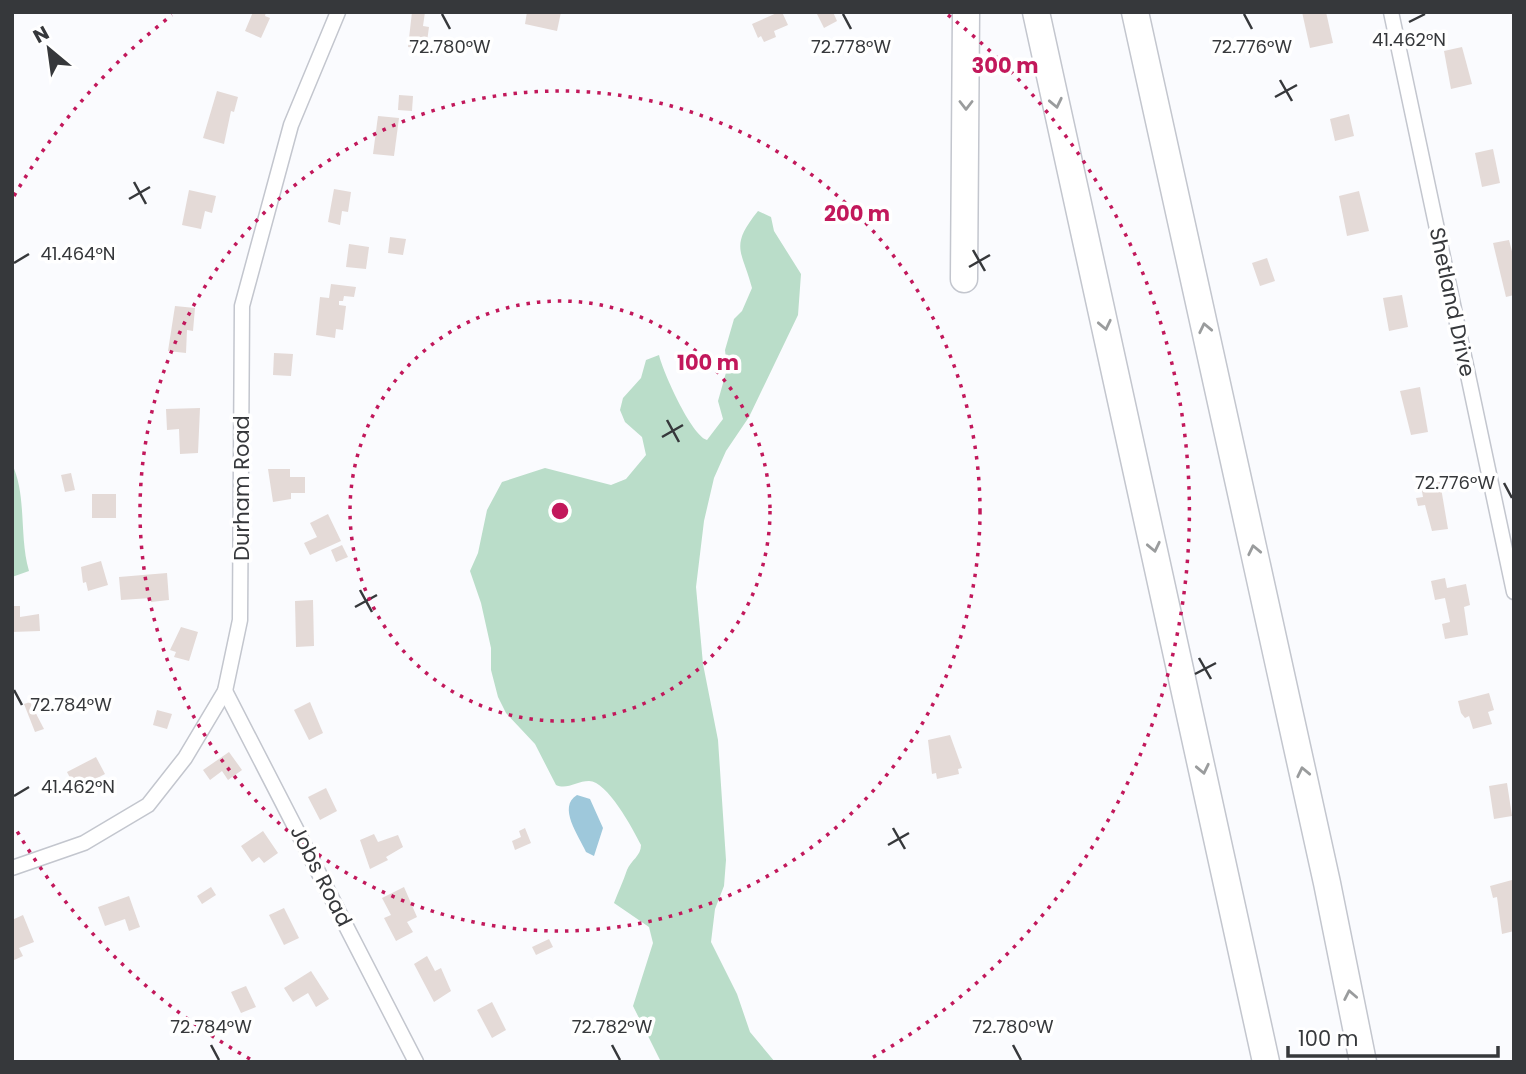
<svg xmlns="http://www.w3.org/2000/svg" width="1526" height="1074" font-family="Poppins,sans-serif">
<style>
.green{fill:#baddc9}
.water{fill:#9ec8db}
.building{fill:#e4dad7}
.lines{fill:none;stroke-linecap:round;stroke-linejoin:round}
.minor-casing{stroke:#c3c6ce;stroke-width:17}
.motorway-casing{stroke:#c3c6ce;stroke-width:29}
.minor{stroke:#fff;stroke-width:14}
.motorway{stroke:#fff;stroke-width:26}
.oneway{stroke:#9a9c9d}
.ticks{fill:none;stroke:#36383b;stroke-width:2.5}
.ring{fill:none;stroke:#c2185b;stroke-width:3.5;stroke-dasharray:3.5 7}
.labels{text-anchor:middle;stroke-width:7;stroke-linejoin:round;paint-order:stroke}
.street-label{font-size:21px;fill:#36383b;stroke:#fff}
.ticks-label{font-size:18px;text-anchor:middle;fill:#36383b;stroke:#fff;stroke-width:7;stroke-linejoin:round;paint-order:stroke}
.centre{fill:#c2185b;stroke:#fff;stroke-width:3.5}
.ring-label{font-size:21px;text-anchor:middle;font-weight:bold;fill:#c2185b;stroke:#fff;stroke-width:7;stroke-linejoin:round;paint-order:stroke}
</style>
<rect width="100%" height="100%" fill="#fafbfe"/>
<g class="green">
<path d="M758 211 771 217 774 231 801 274 798 315 749 417 726 451 714 478 704 521 696 587 703 664 718 740 726 860 724 886 715 909 711 942 737 994 750 1032 775 1062H661L633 1006 653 943 649 927 614 903C618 892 623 882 627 870 631 860 641 856 641 845 633 829 607 781 589 781 577 781 567 790 556 785L535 744 506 713 498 697 491 670V648L481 603 470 571 478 553 487 510 502 482 545 468 611 485 626 479 646 455 642 437 625 422 620 410 623 398 641 378 646 360 659 355C663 372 691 435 707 440L723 419 718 401 727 369 725 350 734 319 742 311 752 288C742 250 729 247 758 211Z"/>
<path d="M12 464C27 495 19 537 29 571L12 577Z"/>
</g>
<path class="water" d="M577 795 590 799 603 828 594 856 586 852C579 836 557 807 577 795Z"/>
<g class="building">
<polygon points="253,12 266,12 265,16 270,18 261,38 245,31"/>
<polygon points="412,12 425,12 423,26 429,27 426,49 408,47"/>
<polygon points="527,12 561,12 557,31 525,24"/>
<polygon points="779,12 782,12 788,25 774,31 776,37 764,42 761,36 758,38 752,24"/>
<polygon points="821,12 833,12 837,21 824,28 817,14"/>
<polygon points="1302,12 1326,12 1333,43 1310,48"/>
<polygon points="1462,47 1472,84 1451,89 1444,51"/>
<polygon points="217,91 238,97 234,112 231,111 224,144 203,138"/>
<polygon points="399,95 413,96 412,111 398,110"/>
<polygon points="1349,114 1354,136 1335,141 1330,119"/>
<polygon points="378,116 399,118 394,156 373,154"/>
<polygon points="1493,149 1500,183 1482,187 1475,153"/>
<polygon points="334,189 351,192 348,212 342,211 340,225 328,222"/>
<polygon points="189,190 216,196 212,213 205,211 201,229 182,225"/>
<polygon points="1359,191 1369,231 1347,236 1339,196"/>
<polygon points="390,237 406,239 403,255 388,253"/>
<polygon points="1509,240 1514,259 1514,295 1506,297 1493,243"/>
<polygon points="349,244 369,247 366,269 346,267"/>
<polygon points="1267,258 1275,281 1260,286 1252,263"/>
<polygon points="331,284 356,287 354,297 344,296 343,301 339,301 339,305 346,306 343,330 336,329 335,338 316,335 320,297 329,298"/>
<polygon points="1402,295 1408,327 1389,331 1383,298"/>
<polygon points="175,306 195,308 193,331 187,330 186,353 168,351"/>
<polygon points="274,353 293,354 291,376 273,375"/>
<polygon points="1420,387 1428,432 1411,435 1400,391"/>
<polygon points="200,408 198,453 180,454 179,429 167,430 166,409"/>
<polygon points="268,469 290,469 290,477 305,477 305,493 291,493 291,499 273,502"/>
<polygon points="71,473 75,490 65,492 61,475"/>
<polygon points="1440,482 1448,529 1432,531 1425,505 1418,506 1416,498 1423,497 1421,486"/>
<rect x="92" y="494" width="24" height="24"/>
<polygon points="328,514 341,541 310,555 304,543 317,537 310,523"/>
<polygon points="342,545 348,557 336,562 331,550"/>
<polygon points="101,561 108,585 88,591 86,582 83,583 81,567"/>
<polygon points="167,573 169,600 151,602 151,598 121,600 119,577"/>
<polygon points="1445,578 1447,588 1466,584 1470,605 1464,607 1468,635 1445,639 1442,624 1450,622 1445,598 1435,600 1431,581"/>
<polygon points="313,600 314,646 296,647 295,601"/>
<polygon points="12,606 20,606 20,617 39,614 40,631 12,632"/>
<polygon points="181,627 198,632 189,661 174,657 176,652 170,650"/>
<polygon points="1489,693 1494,710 1488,712 1492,724 1473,729 1469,716 1465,718 1461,713 1458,701"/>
<polygon points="30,702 44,729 35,732 24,704"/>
<polygon points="310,702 323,733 309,740 294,710"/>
<polygon points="157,710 172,714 167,729 153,725"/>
<polygon points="950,735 962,768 958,769 959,774 937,779 936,773 932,774 928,740"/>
<polygon points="229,752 242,770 228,780 222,771 210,780 203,770"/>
<polygon points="96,757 105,774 76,789 67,772"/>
<polygon points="1507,783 1512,816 1494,819 1489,786"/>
<polygon points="326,788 337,811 320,820 308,797"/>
<polygon points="525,828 531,843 515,850 512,841 521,837 519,831"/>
<polygon points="263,831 278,853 264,863 259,857 252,862 241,846"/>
<polygon points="374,834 378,842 398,835 403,847 386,857 388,860 370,869 360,840"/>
<polygon points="1512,880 1514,931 1502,934 1497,897 1493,898 1490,886"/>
<polygon points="211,887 216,895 202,904 197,896"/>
<polygon points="404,887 417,917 407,922 413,932 396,941 384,918 391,915 382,898"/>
<polygon points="129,896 140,927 129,931 125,919 105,926 98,907"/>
<polygon points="284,908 299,938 284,945 269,915"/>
<polygon points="23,915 34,942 19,948 23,956 12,961 12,920"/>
<polygon points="549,939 553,947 536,955 532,947"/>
<polygon points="427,956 435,971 441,968 451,991 434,1002 414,964"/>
<polygon points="311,971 329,999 316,1007 308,993 293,1002 284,988"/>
<polygon points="246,986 256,1007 241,1013 231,992"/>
<polygon points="492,1002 506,1030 492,1038 477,1010"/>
</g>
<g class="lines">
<g class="minor-casing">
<g id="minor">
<polyline points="1391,12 1514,592"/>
<polyline points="225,691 416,1062"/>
<polyline points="12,868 84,843 148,805 185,758 225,691 240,620 242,306 291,125 338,12"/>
</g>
</g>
<g class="motorway-casing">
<g id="motorway">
<polyline points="1036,12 1266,1062"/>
<polyline points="1135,12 1327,883 1363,1062"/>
<polyline points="964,279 966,12"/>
</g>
</g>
<use href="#minor" class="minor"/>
<use href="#motorway" class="motorway"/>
</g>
<defs><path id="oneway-chevron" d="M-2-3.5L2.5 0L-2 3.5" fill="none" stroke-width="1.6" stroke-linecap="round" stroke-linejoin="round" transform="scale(1.75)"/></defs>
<g class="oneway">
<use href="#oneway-chevron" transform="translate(1056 103) rotate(78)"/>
<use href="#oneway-chevron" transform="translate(966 105) rotate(90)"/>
<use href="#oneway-chevron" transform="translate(1105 325) rotate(78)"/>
<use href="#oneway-chevron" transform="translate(1205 328) rotate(-102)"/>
<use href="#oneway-chevron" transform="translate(1154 547) rotate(78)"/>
<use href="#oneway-chevron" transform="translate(1254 550) rotate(-102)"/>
<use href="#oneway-chevron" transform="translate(1203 769) rotate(78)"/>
<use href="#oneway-chevron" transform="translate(1303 772) rotate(-102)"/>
<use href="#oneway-chevron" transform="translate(1350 995) rotate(-101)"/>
</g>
<path class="ticks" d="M442 14 450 29M843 14 851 29M1244 14 1252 29M1409 22 1425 14M1280 80 1292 101M1275 97 1297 85M134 182 146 204M129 199 150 187M973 250 985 271M14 263 29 254M969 267 990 255M667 420 679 442M662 437 683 425M1504 483 1512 498M360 590 372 612M355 607 377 595M1199 658 1211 679M1195 674 1216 663M14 690 22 705M14 796 29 787M893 828 905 849M888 845 909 833M211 1045 219 1060M612 1045 620 1060M1013 1045 1021 1060"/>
<g class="ring">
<circle cx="560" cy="511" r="210"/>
<circle cx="560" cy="511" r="420"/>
<path d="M250 1059A630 630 0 0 1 14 826M14 196A630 630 0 0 1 172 15M948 15A630 630 0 0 1 870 1059"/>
</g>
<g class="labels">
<g class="street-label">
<text transform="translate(1452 302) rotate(78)" y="7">Shetland Drive</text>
<text transform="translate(242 488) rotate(-90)" y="7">Durham Road</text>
<text transform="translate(321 876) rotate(63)" y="7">Jobs Road</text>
</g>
</g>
<g class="ticks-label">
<text x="1409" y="46">41.462°N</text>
<text x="450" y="53">72.780°W</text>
<text x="851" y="53">72.778°W</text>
<text x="1252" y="53">72.776°W</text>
<text x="78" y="260">41.464°N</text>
<text x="1455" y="489">72.776°W</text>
<text x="71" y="711">72.784°W</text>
<text x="78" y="793">41.462°N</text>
<text x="211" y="1033">72.784°W</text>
<text x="612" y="1033">72.782°W</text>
<text x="1013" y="1033">72.780°W</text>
</g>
<circle cx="560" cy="511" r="10" class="centre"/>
<g class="ring-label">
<text x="1005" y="73">300 m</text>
<text x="857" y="221">200 m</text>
<text x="708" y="370">100 m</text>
</g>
<rect width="1526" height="1074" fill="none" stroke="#36383b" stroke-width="28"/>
<g transform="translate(49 49) rotate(331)" stroke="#ffffff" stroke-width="5" paint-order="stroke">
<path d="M0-5L12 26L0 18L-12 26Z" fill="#36383b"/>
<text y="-10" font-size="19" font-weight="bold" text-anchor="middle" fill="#36383b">N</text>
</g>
<path d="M1288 1046v10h210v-10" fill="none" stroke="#36383b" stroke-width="3.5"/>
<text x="1298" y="1046" font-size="21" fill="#36383b" stroke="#ffffff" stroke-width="5" paint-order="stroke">100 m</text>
</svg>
